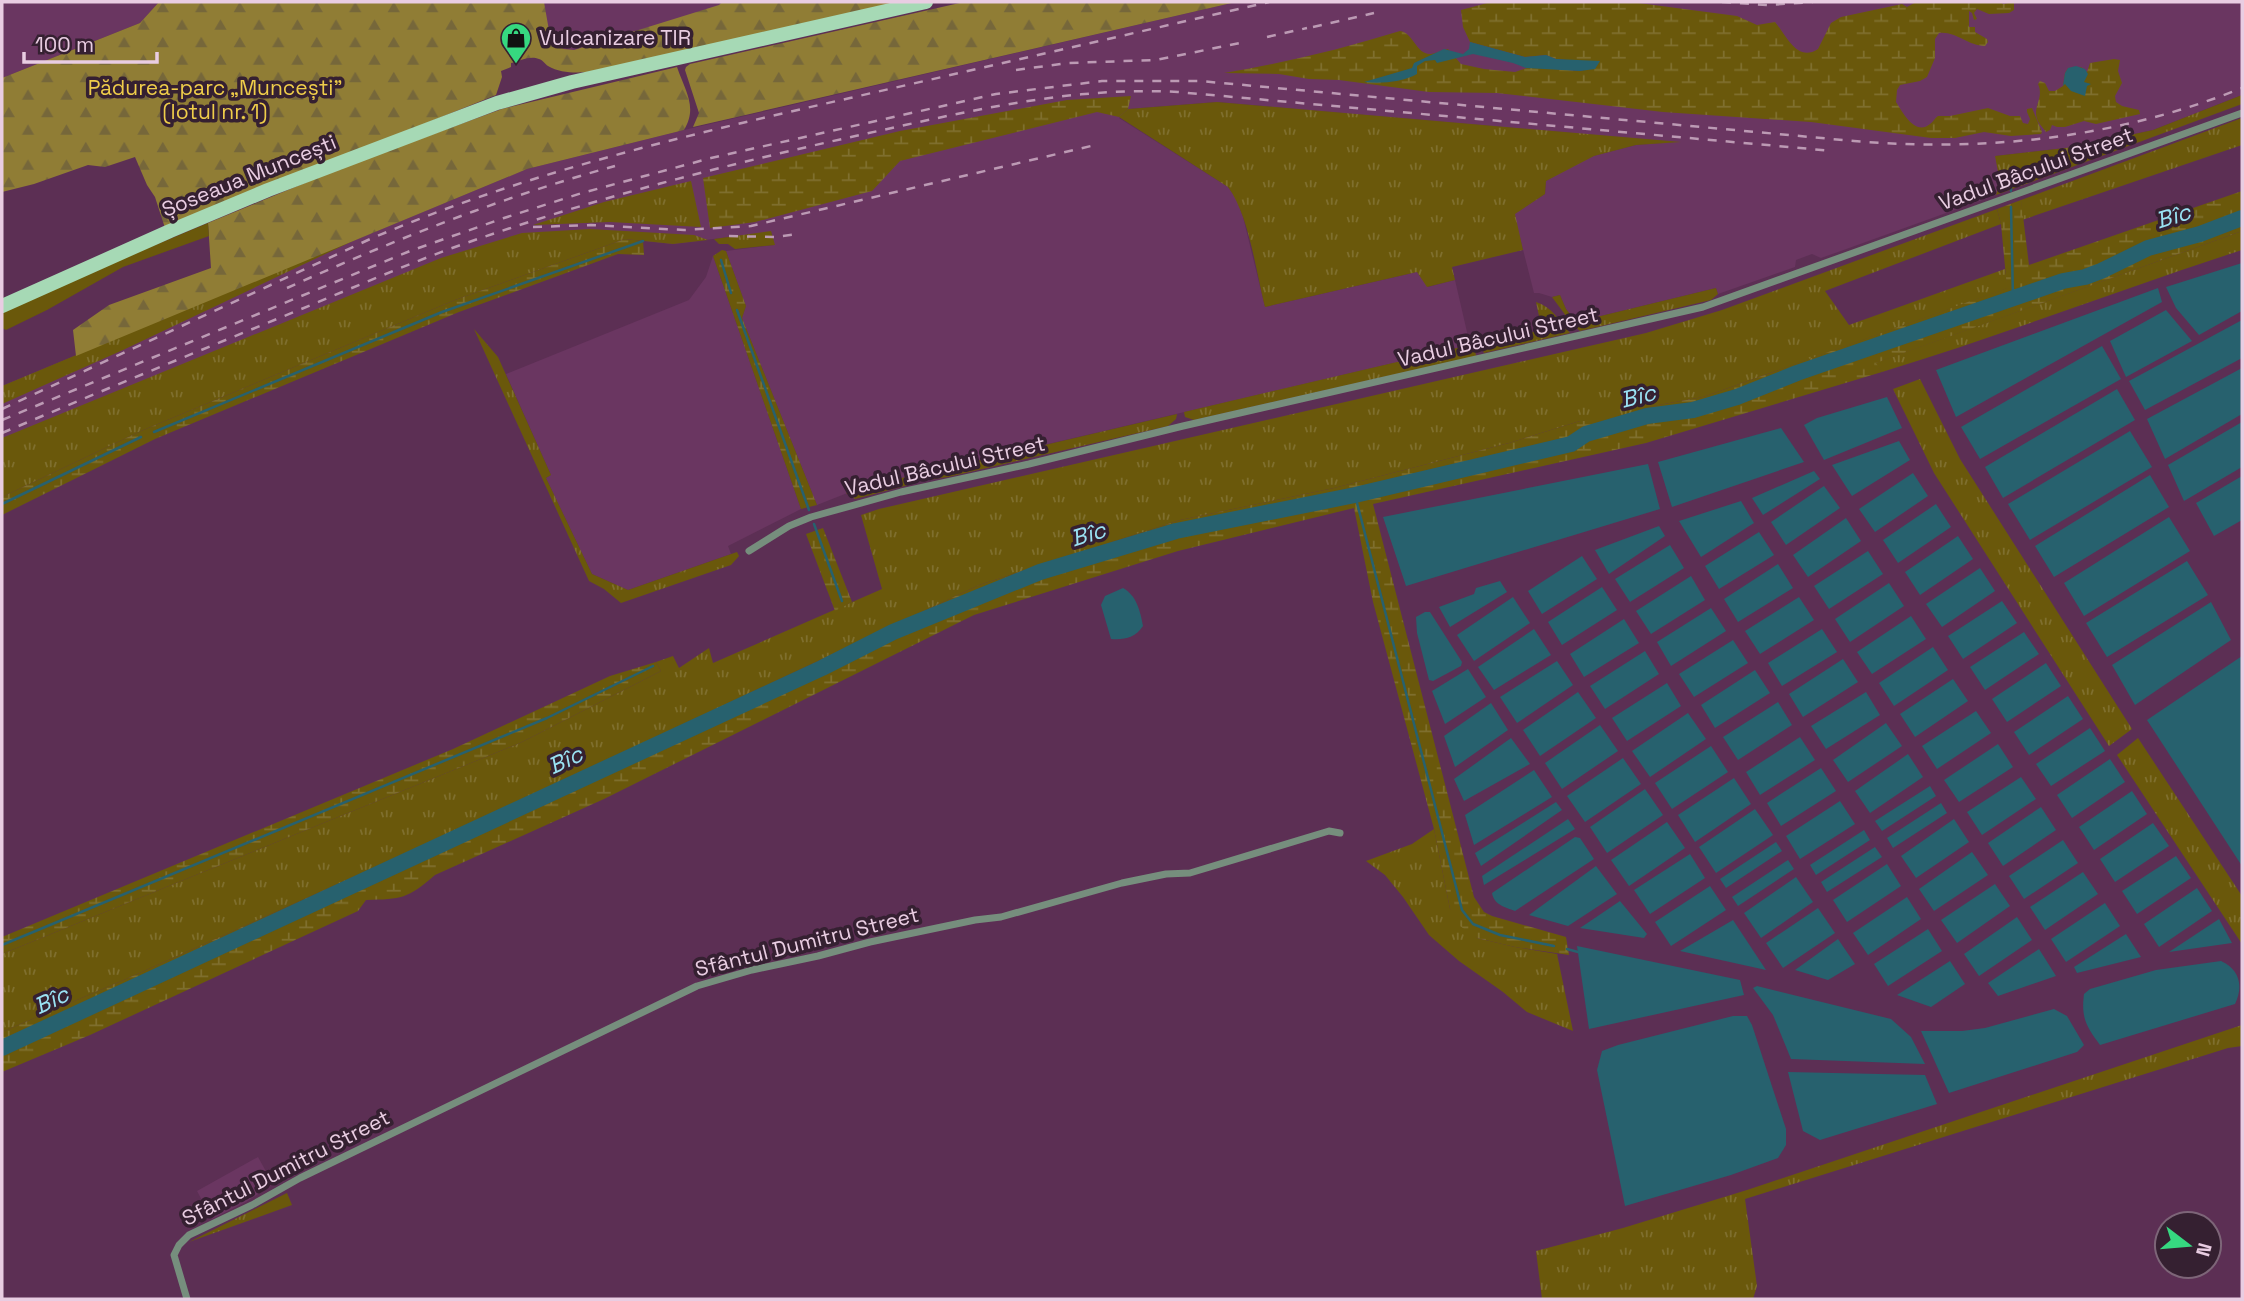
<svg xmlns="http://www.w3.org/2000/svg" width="2244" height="1301" font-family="'Space Grotesk',sans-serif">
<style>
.built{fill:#6a3661}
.grass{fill:url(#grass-tufts)}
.forest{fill:url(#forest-firs)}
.wetland{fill:url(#wetland-marsh)}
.garden{fill:#6a580b}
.water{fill:#27616e}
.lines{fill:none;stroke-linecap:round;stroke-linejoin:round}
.stream{stroke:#27616e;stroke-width:2.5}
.river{stroke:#27616e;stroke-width:16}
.street{stroke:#768e7d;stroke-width:7}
.primary{stroke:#a6d9b5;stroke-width:14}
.rail{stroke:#bc9ab4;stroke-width:2.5;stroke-dasharray:9 9;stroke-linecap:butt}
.labels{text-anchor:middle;stroke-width:7;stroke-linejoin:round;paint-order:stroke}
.poi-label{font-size:21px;fill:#e9cde2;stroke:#352031;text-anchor:start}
.park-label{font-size:21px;fill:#efcd4a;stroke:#352031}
.street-label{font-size:21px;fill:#e9cde2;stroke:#352031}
.water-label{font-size:23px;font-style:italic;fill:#9ae2f3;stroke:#352031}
</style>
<defs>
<pattern id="grass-tufts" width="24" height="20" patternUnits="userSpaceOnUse" patternTransform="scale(1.75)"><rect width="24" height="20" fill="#6a580b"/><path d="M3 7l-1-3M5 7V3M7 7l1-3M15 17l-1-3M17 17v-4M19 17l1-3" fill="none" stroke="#7f6f2e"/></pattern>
<pattern id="forest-firs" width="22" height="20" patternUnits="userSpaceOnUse" patternTransform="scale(1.75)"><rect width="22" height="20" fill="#907d35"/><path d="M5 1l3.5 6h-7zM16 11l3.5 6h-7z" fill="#76673a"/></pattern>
<pattern id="wetland-marsh" width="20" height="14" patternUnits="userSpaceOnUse" patternTransform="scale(1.75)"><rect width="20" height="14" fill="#6a580b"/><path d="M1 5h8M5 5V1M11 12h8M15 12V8" fill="none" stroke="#7f6f2e"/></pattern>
</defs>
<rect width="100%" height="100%" fill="#5c2f54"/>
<g class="built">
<polygon points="2,2 159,2 140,23 2,78"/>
<polygon points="507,2 771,2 597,49 558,53"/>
<polygon points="1236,2 2242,2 2242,95 2153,130 2074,147 1996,156 2000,182 1996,195 1838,252 1821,258 1812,254 1796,260 1795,267 1718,294 1716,288 1576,322 1566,309 1560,295 1552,297 1539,293 1534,293 1514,214 1545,194 1546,181 1573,165 1593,156 1636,145 1674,142 1217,102 1128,109 1119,118 1228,187 1236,198 1243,217 1265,307 1417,272 1428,287 1455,280 1470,345 860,488 817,505 742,318 746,306 726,251 774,245 771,232 673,244 617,238 2,467 2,386 527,169 684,130"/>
<polygon points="713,256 801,509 728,546 731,554 628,590 592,574 546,478 551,475 506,374 689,300 706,277"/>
<polygon points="258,1157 273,1184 246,1202 212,1219 197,1191"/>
</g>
<g class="grass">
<polygon points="2242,95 2242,104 1996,195 2000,182 1995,156 2074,147 2153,130"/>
<path d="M1217 102 1681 142 1636 145 1594 156 1546 181 1545 194 1515 214 1523 250 1452 267 1455 280 1427 287 1417 272 1265 307C1256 272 1249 215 1228 187L1119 117 1128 109Z"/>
<polygon points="2242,118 2242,145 2022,220 2021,200"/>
<polygon points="691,181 701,227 610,222 533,225 604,202"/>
<polygon points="1997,209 2001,224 1825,291 1849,325 2005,269 2008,288 1703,397 1653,406 1606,421 1580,421 1509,443 1334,488 1180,520 979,585 489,816 126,979 2,1032 2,954 520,743 661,671 656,662 673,656 679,668 709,648 713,663 882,589 861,515 879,509 1646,333 1722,310"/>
<polygon points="590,229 694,235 708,240 673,244 625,239 455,300 141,431 2,497 2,438 441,258 522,233"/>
<polygon points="376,230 123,350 2,404 2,386"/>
<polygon points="771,231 775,245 735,249 728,244 719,244 714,239"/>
<path d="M2242 231V250C2122 289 2003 335 1882 372L1875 363Z"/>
<polygon points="1716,288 1718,294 1711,300 1580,331 1572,324 1552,297 1560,295 1566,309 1576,322"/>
<path d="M1536 302C1552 307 1560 321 1570 333L1484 353 1479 343 1542 330Z"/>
<polygon points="474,329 498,357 551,475 546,478 592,574 628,590 737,552 739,556 731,565 621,603 604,589 589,581"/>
<polygon points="1474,344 1476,356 1194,420 1185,417 1184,412"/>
<polygon points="1920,379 1960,459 2132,729 2109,746 1934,473 1893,389"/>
<polygon points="1177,414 1176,419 1168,426 948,477 921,481 913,476"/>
<polygon points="906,477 908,485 863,497 855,499 846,493 860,488"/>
<polygon points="2138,738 2242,896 2242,944 2117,755"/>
<polygon points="1434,829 1450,909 1477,938 1515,947 1557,954 1573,1031 1527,1012 1503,992 1459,961 1429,935 1403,897 1385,875 1366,861 1412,844"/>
<polygon points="2242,1025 2242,1046 2228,1048 1745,1199 1757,1286 1753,1299 1542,1299 1536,1251 1623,1228 1747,1190"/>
<polygon points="287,1193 292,1205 189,1242"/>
</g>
<g class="forest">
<path d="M159 2H544L551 42 564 49 574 50 719 5 722 2H899L588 72C575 73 560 73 548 66 545 64 543 60 539 59 530 55 520 61 511 63V67L501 71 502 77 496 95 165 228 155 197 147 185 135 157 105 167 88 165 34 184 2 192V78L140 23Z"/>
<polygon points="964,2 1236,2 693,127 699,113 685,70 686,67 690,64"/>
<path d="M677 67C685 91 698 107 684 130L527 169 76 356 73 330 109 305 211 268 208 223 346 166 502 109Z"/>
</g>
<g class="wetland">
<path d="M1491 2H1631L1737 16 1757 25 1775 22C1786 35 1797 63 1818 49L1831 23 1841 17 1902 4 1907 7 1916 2H2001L2003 4 2014 2V10L2009 13 1989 14 1977 9 1974 13 1977 19 1974 20 1972 13 1969 11V27H1975V32L1987 39 1988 42 1985 46C1968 46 1956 31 1939 33L1935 39V58L1927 77 1920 81 1900 85 1897 90 1896 102C1902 111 1915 137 1930 124 1933 122 1935 118 1938 116H1950L1988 108 2010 116H2020L2023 123 2028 124 2030 119 2027 112V109L2032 108 2042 132 2041 134 2011 136 1984 132 1955 138H1931L1811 122 1663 112 1497 93 1429 92 1339 80 1309 79 1279 74 1224 73C1284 63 1342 49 1400 31 1414 33 1416 55 1431 54 1437 53 1442 50 1448 49L1461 64 1484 69 1515 72 1530 67 1580 71 1595 67 1598 61 1589 62 1556 59 1546 55 1525 57 1470 42 1463 27 1461 10Z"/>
<path d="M2114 59 2120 60 2118 71 2122 83 2115 96 2116 102 2122 106 2139 110 2140 114 2096 124 2084 121 2065 127H2057L2052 125 2050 130 2046 132C2044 129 2041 126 2039 123 2030 108 2045 99 2038 84L2040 81 2045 83 2049 91H2055L2063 86 2065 73 2068 68 2081 67 2087 72 2090 63Z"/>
<polygon points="1131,96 1128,109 1119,117 1097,112 900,161 872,191 755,222 710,228 703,178 900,131 1067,100"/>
<path d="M2242 191V231L1876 363 1882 372 1646 443 1373 504 1474 897 1484 912 1492 916 1566 937 1569 955 1515 947 1477 938 1460 926 1450 909 1434 829 1373 602 1354 508 1178 551 974 615 604 799 435 875C407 899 402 899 366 900L358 911 90 1035 2 1072V1032L126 979 489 816 979 585 1180 520 1334 488 1509 443 1580 421H1606L1653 406 1703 397 2007 288 2001 224 1997 209 2021 200 2029 265Z"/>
<polygon points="625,239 643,241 644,255 618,254 459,312 155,439 2,515 2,497 141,431 455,300"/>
<polygon points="722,250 726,251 746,306 742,318 817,505 801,509 713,256"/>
<polygon points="823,528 852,602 835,611 806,534"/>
<polygon points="656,662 661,671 520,743 2,954 2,937 453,749 610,676"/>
</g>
<polygon class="garden" points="208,223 209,236 123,267 47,310 6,330 2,328 2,313 105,266"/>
<g class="water">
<path d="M1470 42 1525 57 1546 55 1556 59 1600 61 1595 69 1580 71 1526 68 1513 63 1473 54 1437 63 1435 60 1425 61 1417 66V74C1402 82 1382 84 1364 82L1412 68 1414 63 1444 49 1463 54 1469 49Z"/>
<polygon points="2076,66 2085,69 2088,74 2084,82 2091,84 2087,86 2085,96 2071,91 2065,84 2063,86 2065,73 2068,68"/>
<polygon points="2242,263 2242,311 2199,335 2176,308 2166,287"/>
<polygon points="2158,288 2162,302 1956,417 1936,370"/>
<polygon points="2166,310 2192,341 2126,377 2110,341"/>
<polygon points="2242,320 2242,358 2145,410 2129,381"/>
<polygon points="2102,346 2121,379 1980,459 1961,427"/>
<polygon points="2242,368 2242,414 2165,459 2147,419"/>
<polygon points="2117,389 2135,420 2003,498 1985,467"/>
<polygon points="1887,397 1902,428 1824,460 1804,425 1817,418"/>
<polygon points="2242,422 2242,467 2184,501 2168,465"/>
<polygon points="1781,428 1804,462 1672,507 1658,462"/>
<polygon points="2130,431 2152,467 2030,540 2008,504"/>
<polygon points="1899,441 1910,460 1852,496 1832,465"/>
<polygon points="1648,464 1660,509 1406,586 1383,517"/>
<polygon points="1814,471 1820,479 1763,515 1752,498"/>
<polygon points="1913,473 1928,496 1875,532 1859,509"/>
<polygon points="2150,475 2169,507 2054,577 2035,546"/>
<polygon points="2242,476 2242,520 2214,536 2196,503"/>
<polygon points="1824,486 1840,508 1786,545 1771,522"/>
<polygon points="1741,501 1754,523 1701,557 1679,521"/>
<polygon points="1936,504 1951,527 1898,563 1883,540"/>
<polygon points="2169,517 2190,551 2084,616 2064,583"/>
<polygon points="1846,518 1861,541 1808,577 1793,555"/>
<polygon points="1659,526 1665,536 1609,574 1595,550"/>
<polygon points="1759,532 1774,555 1719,589 1705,566"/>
<polygon points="1958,536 1973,559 1920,595 1905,572"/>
<polygon points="1670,545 1684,568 1630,602 1615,579"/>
<polygon points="1868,551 1883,574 1829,609 1814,586"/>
<polygon points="1582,556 1597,579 1542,614 1528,591"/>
<polygon points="2187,561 2208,595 2107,657 2086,623"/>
<polygon points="1778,564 1793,588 1738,622 1724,599"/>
<polygon points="1980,568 1995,591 1942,627 1926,604"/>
<polygon points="1691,576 1705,600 1651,634 1636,611"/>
<polygon points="1500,581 1507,592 1450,627 1439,607 1474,594 1476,588"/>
<polygon points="1889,583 1904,606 1850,642 1835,619"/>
<polygon points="1602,587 1617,610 1562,645 1548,622"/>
<path d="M1123 588C1137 596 1140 611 1143 626 1135 638 1124 640 1111 639L1101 605 1105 596Z"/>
<polygon points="1513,597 1530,623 1474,661 1457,635"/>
<polygon points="1799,597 1814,620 1760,654 1745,631"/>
<polygon points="2002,601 2017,623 1963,659 1948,636"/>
<polygon points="2211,602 2231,640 2135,705 2112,665"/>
<polygon points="1711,608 1726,631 1671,666 1657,642"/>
<polygon points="1425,612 1430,612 1462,662 1461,666 1433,681 1429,680 1417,633 1416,617"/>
<polygon points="1911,616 1926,639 1872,674 1857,652"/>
<polygon points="1624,619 1639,643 1584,677 1570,654"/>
<polygon points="1534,629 1551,655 1494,690 1478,667"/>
<polygon points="1822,629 1837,652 1782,686 1768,663"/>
<polygon points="2024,632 2039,654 1985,690 1970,667"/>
<polygon points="1733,640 1748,663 1694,697 1679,674"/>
<polygon points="1933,647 1948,670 1894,706 1879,683"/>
<polygon points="1645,651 1659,674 1605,709 1590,686"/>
<polygon points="2242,656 2242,866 2147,720"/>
<polygon points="1843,659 1858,682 1803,717 1789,694"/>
<polygon points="1557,661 1573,685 1517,723 1500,697"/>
<polygon points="2046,663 2061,686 2007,722 1992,699"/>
<polygon points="1468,669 1486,697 1445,724 1432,691"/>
<polygon points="1755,670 1770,693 1715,728 1701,705"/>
<polygon points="1953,679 1968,701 1915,737 1900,714"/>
<polygon points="1667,683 1681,706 1627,741 1612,718"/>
<polygon points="1578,692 1596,718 1540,756 1523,730"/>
<polygon points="1866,692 1880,715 1826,749 1811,726"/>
<polygon points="2068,696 2083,719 2029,755 2014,732"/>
<polygon points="1778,702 1792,725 1738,760 1723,737"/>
<polygon points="1491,703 1508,730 1455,767 1444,736"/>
<polygon points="1976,711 1991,733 1937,769 1922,746"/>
<polygon points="1688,713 1706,739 1650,777 1632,751"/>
<polygon points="1886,723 1902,746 1848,782 1833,760"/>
<polygon points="1600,725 1618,751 1562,789 1545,763"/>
<polygon points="2090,728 2105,751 2051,786 2036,764"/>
<polygon points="1800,737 1815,760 1760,795 1746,772"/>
<polygon points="1511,738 1530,764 1464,801 1454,779"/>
<polygon points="1998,744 2013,767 1959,802 1944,780"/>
<polygon points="1711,746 1728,772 1672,809 1655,783"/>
<polygon points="1908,754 1923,777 1870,813 1855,791"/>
<polygon points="1623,758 1641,784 1585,822 1567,796"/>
<polygon points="2110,759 2125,782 2072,818 2057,795"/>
<polygon points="1821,768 1836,791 1781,826 1767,803"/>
<polygon points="1534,770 1552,797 1474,845 1465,815"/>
<polygon points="2021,777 2036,799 1982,835 1967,812"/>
<polygon points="1734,778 1751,804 1695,842 1678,815"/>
<polygon points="1930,786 1936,796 1882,831 1875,821"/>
<polygon points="1645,789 1663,815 1607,853 1590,827"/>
<polygon points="2132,791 2147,814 2094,850 2079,827"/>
<polygon points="1840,801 1855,824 1800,859 1786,836"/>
<polygon points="1556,802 1562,810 1481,866 1475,853"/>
<polygon points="1941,803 1947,813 1893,848 1887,838"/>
<polygon points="2041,807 2056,830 2003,866 1988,843"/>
<polygon points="1755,809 1773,835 1716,873 1699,847"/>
<polygon points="1568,819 1575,829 1484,885 1482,876"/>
<polygon points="1954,819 1969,842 1916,878 1901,856"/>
<polygon points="1667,822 1685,848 1629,886 1611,860"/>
<polygon points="2153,823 2169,846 2115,882 2100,859"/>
<polygon points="1864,830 1870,840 1816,875 1810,865"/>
<path d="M1575 837 1580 838 1594 859 1515 911C1505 907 1494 905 1492 893Z"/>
<polygon points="2063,840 2078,863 2024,899 2009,876"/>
<polygon points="1776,842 1782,851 1726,888 1720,879"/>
<polygon points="1875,847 1882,857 1827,892 1821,882"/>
<polygon points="1972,852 1988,875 1934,911 1919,889"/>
<polygon points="1690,854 1705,878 1650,914 1634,890"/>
<polygon points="2176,856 2191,878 2137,914 2122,891"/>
<polygon points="1788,860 1794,869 1738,906 1732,897"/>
<polygon points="1887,864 1901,886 1847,922 1833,900"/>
<polygon points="1596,866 1617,894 1568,926 1529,915"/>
<polygon points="2083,872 2098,894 2045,930 2030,907"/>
<polygon points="1796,877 1813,902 1761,938 1744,913"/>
<polygon points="1995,884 2010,906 1957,943 1941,920"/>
<polygon points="1710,886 1726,910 1671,946 1655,922"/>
<polygon points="2197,888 2212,911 2159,947 2144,924"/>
<polygon points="1907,897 1921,919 1868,955 1853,933"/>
<polygon points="1620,901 1647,934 1644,938 1580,928"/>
<polygon points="2105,903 2120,926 2066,962 2051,939"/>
<polygon points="1818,908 1835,933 1783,968 1766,943"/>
<polygon points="2017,917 2032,940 1979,976 1964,954"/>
<polygon points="2219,919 2232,943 2169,952"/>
<polygon points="1733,920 1766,970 1680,951"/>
<polygon points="1928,929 1942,951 1888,986 1874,964"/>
<polygon points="2126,934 2141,957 2077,973 2074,967"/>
<polygon points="1838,939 1855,964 1828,980 1795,970"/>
<polygon points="1577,946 1740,980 1744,995 1589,1029"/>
<polygon points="2039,949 2056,976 1998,996 1988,983"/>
<polygon points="1950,961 1965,984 1931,1007 1897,995"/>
<path d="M2221 961C2239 969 2244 986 2235 1004L2100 1045C2086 1026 2081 1018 2084 994L2090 989 2156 970Z"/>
<polygon points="1757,986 1891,1019 1911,1037 1925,1064 1791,1059 1773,1015 1753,988"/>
<polygon points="2054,1009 2067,1016 2084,1045 2077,1052 1949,1093 1921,1031 1962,1031 1985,1028"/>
<polygon points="1733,1016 1747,1016 1752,1025 1786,1129 1786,1145 1778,1158 1731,1175 1625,1206 1597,1070 1602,1051 1618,1045"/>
<polygon points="1788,1072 1925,1075 1937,1104 1820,1140 1803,1131"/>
</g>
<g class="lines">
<g class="stream">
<polyline points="2011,175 2011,191"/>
<polyline points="2011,207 2013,299"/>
<polyline points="721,260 731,293"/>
<polyline points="737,310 809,510"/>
<polyline points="154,432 442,312 643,241"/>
<polyline points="1355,495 1462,910 1473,924 1500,935 1554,946"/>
<polyline points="2,504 141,437"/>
<polyline points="814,524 842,601"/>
<polyline points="2,945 547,718 653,666"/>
<polyline points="1567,949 1578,952"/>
</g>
<polyline class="river" points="2,1048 822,668 893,632 1040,572 1176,531 1355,495 1571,444 1586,434 1647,416 1693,410 1737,397 1797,373 2063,281 2085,277 2101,271 2148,248 2200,234 2242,218"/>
<g class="street">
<polyline points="749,551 789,526 811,517 901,492 1029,464 1183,426 1703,307 2242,113"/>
<polyline points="187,1299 174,1255 179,1245 189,1235 252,1205 300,1178 697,986 752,970 818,956 870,942 975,920 1001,917 1122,883 1166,874 1190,873 1329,831 1340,833"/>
</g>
<polyline class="primary" points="2,306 170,231 268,190 497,103 572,82 926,2"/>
<g class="rail">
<polyline points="1722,2 1767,5 1813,2"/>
<polyline points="1313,27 1374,13"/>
<polyline points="1267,37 1307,28"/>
<polyline points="1016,70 1068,63 1156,60 1240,43"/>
<polyline points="533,227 591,225 684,230 751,226 1091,146"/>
<polyline points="729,236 775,237 798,234"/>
<path d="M287 288C394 240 502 197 615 166"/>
<path d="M2 409 368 240C523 173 687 135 850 98 990 66 1130 34 1269 2"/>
<path d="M2 420 410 251 504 218 582 193 711 158 996 94 1102 81H1200L1854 141C1987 152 2118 138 2242 88"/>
<path d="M2 433C99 392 196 352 294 312 353 288 411 262 472 241 599 197 729 164 860 135 965 112 1070 86 1178 92L1833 151"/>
</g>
</g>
<defs>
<g id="shop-pin" transform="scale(1.575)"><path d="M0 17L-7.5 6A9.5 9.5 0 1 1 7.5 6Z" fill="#36d880" stroke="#352031"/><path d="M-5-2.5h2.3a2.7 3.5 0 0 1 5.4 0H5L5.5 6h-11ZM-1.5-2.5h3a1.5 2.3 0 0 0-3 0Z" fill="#111"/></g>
</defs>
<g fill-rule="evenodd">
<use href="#shop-pin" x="516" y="38"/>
</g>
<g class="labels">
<g class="poi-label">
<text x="539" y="45">Vulcanizare TIR</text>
</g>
<g class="park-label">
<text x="215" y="95">Pădurea-parc „Muncești”<tspan x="215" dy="24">(lotul nr. 1)</tspan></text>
</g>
<g class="street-label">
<text transform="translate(2036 169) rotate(-20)" y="7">Vadul Bâcului Street</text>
<text transform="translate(249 176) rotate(-22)" y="7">Șoseaua Muncești</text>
<text transform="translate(1498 337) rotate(-13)" y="7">Vadul Bâcului Street</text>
<text transform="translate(945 466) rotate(-13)" y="7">Vadul Bâcului Street</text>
<text transform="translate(807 942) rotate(-14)" y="7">Sfântul Dumitru Street</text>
<text transform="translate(286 1168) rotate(-27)" y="7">Sfântul Dumitru Street</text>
</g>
<g class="water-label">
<text transform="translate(2173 216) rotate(-17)" y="8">Bîc</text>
<text transform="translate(1638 396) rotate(-14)" y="8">Bîc</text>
<text transform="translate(1088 534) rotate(-17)" y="8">Bîc</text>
<text transform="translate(565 760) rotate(-25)" y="8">Bîc</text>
<text transform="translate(51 1000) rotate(-25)" y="8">Bîc</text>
</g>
</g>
<rect width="2244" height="1301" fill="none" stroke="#e9cde2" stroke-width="7"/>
<g transform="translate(2188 1245) rotate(106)"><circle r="33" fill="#352031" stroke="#7d6578" stroke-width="2"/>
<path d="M0-5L12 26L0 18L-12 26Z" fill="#36d880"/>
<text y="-10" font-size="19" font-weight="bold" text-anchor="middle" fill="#e9cde2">N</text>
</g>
<path d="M24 52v10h133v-10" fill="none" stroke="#e9cde2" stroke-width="3.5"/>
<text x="35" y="52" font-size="21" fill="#e9cde2" stroke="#352031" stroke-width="5" paint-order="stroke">100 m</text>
</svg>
